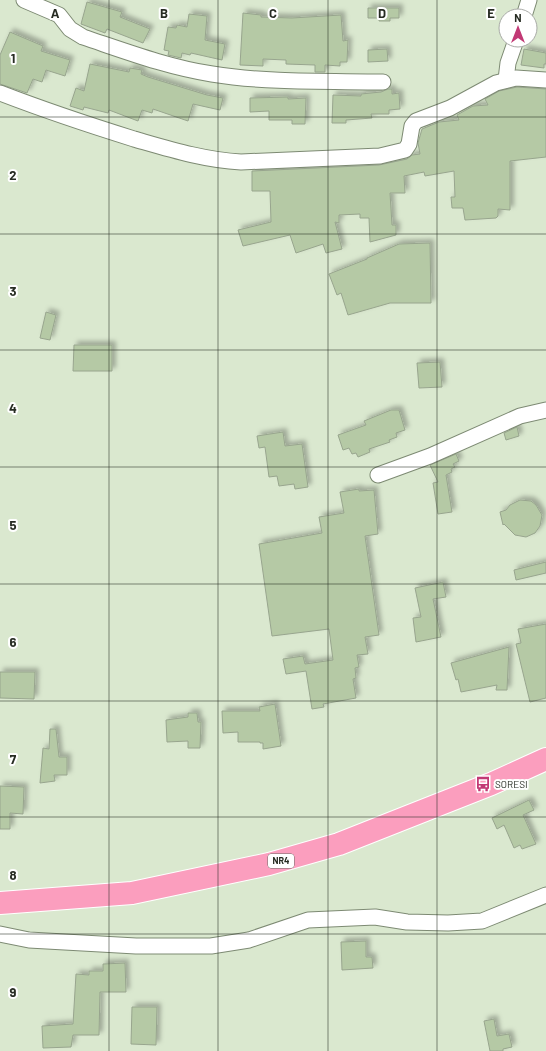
<svg xmlns="http://www.w3.org/2000/svg" width="546" height="1051" font-family="Barlow,sans-serif">
<style>
.building{fill:#b5c9a5;stroke:#98a58e;filter:url(#shadow)}
.lines{fill:none;stroke-linecap:round;stroke-linejoin:round}
.street-casing{stroke:#7d8a73;stroke-width:17}
.highway-casing{stroke:#fff;stroke-width:24}
.street{stroke:#fff;stroke-width:15}
.highway{stroke:#fb9ebe;stroke-width:22}
.grid{fill:none;stroke:#272c23;stroke-width:1;stroke-opacity:0.55}
.labels{text-anchor:middle;stroke-width:4;stroke-linejoin:round;paint-order:stroke}
.shield{fill:#fff;stroke:#686b65;stroke-width:1}
.shield-label{font-size:9px;font-weight:bold;fill:#272c23}
.poi-label{font-size:10px;fill:#272c23;stroke:#fff;text-anchor:start}
.grid-label{font-size:13px;text-anchor:middle;font-weight:bold;fill:#272c23;stroke:#fff;stroke-width:4;stroke-linejoin:round;paint-order:stroke}
</style>
<defs>
<filter id="shadow"><feDropShadow dx="3.5" dy="-3.5" stdDeviation="2" flood-color="#0004"/></filter>
</defs>
<rect width="100%" height="100%" fill="#dae8cf"/>
<g class="building">
<polygon points="87,2 122,12 120,17 150,29 143,43 107,29 105,33 81,24"/>
<polygon points="368,8 399,8 399,18 390,18 390,21 379,21 379,18 368,18"/>
<polygon points="243,13 261,15 261,17 292,18 341,15 343,41 348,40 347,62 340,62 340,66 325,65 325,72 315,72 315,65 286,64 286,60 263,59 263,66 240,65"/>
<polygon points="189,14 207,16 205,40 225,44 222,60 191,53 190,55 182,53 181,58 168,55 169,51 164,50 168,27 176,28 177,25 187,27"/>
<polygon points="10,32 43,46 41,51 70,60 65,76 46,70 42,82 33,79 27,93 0,84 0,55"/>
<polygon points="387,49 388,61 368,62 368,50"/>
<polygon points="524,49 546,53 546,64 544,64 544,68 521,65"/>
<polygon points="90,64 129,72 130,68 142,70 141,74 148,77 207,95 223,98 220,110 193,104 188,121 153,109 152,113 142,110 138,121 109,110 108,113 84,107 83,110 70,106 76,88 84,91"/>
<polygon points="517,87 546,89 546,157 510,161 510,210 498,209 498,216 496,218 465,220 463,208 452,208 451,197 455,197 454,171 425,176 424,172 404,176 405,193 390,193 392,225 396,225 396,235 370,242 369,218 360,218 360,214 339,215 339,223 335,222 342,249 326,253 323,244 296,253 290,235 243,246 238,230 271,222 270,191 252,191 252,171 379,165 407,159 412,155 420,154 418,143 422,129 439,122 459,120 457,115 473,106 488,105 485,99 499,91"/>
<polygon points="388,89 392,89 392,94 399,93 400,109 389,110 389,114 371,114 372,118 346,120 346,123 332,123 333,95 361,96 361,94 381,92"/>
<polygon points="288,97 288,99 306,98 305,124 292,124 292,120 269,120 269,111 250,112 250,98"/>
<polygon points="430,243 431,303 390,303 348,315 341,293 337,295 329,274 367,259 367,258 399,244"/>
<polygon points="46,312 56,315 50,340 40,338"/>
<polygon points="74,345 112,345 112,371 73,371"/>
<polygon points="440,362 442,387 419,388 417,363"/>
<polygon points="391,410 399,410 405,430 396,433 397,437 389,440 390,442 369,449 370,452 358,457 356,453 352,454 349,448 343,450 338,435 366,425 364,421"/>
<polygon points="517,427 519,436 506,440 504,433"/>
<polygon points="283,432 285,446 302,444 308,487 295,489 294,484 279,486 277,476 269,477 265,447 259,448 257,436"/>
<polygon points="456,454 459,461 453,464 455,467 451,469 452,472 446,475 452,512 438,514 433,483 438,482 430,465"/>
<polygon points="359,489 359,491 374,490 378,534 365,536 379,635 365,637 368,654 357,655 359,667 355,668 356,678 353,679 356,698 323,704 324,707 312,709 306,671 286,674 283,659 303,656 305,664 333,660 329,629 272,636 259,544 322,533 319,517 344,513 340,492"/>
<polygon points="520,500 531,501 536,505 542,515 540,526 535,533 526,537 515,535 504,524 503,525 500,512 506,510 510,505"/>
<polygon points="546,562 546,573 516,580 514,570"/>
<polygon points="443,582 446,597 433,599 441,637 416,642 413,618 421,617 415,588"/>
<polygon points="546,624 546,698 530,702 516,644 521,643 518,629"/>
<polygon points="509,647 507,690 496,690 497,685 461,692 458,679 456,680 451,663"/>
<polygon points="0,672 35,672 34,699 0,698"/>
<polygon points="275,704 281,746 263,749 263,743 260,743 260,742 238,742 238,732 223,733 222,711 260,711 259,707"/>
<polygon points="188,713 197,713 198,722 201,722 200,748 188,748 188,741 167,742 166,720 188,717"/>
<polygon points="50,729 56,729 59,757 67,757 67,775 54,775 55,781 40,783 43,748 49,749"/>
<polygon points="0,786 24,787 23,814 10,813 10,829 0,829"/>
<polygon points="529,800 534,810 523,815 536,844 522,849 520,845 514,848 504,825 497,829 492,818"/>
<polygon points="366,941 366,957 372,957 373,968 342,970 341,942"/>
<polygon points="125,963 126,992 100,992 99,1035 73,1035 71,1047 43,1048 42,1026 73,1024 76,974 89,975 89,971 103,971 103,964"/>
<polygon points="132,1007 157,1007 156,1045 131,1044"/>
<polygon points="494,1019 497,1036 509,1034 512,1047 503,1049 503,1051 490,1051 484,1021"/>
</g>
<g class="lines">
<g class="street-casing">
<g id="street">
<path d="M24 0 59 15 70 29 83 37C125 51 167 67 212 74 268 83 326 81 383 82"/>
<polyline points="524,16 529,0"/>
<polyline points="506,80 508,63 516,40"/>
<path d="M0 93C44 110 89 125 134 139 169 149 204 160 241 162L380 156 405 150 409 144 412 126 416 121 450 108 496 83 516 78 546 80"/>
<polyline points="378,475 430,456 520,416 546,410"/>
<polyline points="0,934 29,940 136,946 211,946 249,940 308,920 375,917 407,922 448,923 482,921 546,895"/>
</g>
</g>
<g class="highway-casing">
<polyline id="highway" points="0,903 132,893 269,864 339,844 491,784 546,759"/>
</g>
<use href="#street" class="street"/>
<use href="#highway" class="highway"/>
</g>
<path class="grid" d="M109 0V1051M218 0V1051M328 0V1051M437 0V1051M0 117H546M0 234H546M0 350H546M0 467H546M0 584H546M0 701H546M0 817H546M0 934H546"/>
<defs>
<g id="bus-bare" transform="scale(1.2)"><path d="M-5-6H5V4H4V6H2V4H-2V6H-4V4H-5ZM-3.5-4V0h7V-4ZM-3.5 1.2v1.5H-2V1.2ZM2 1.2v1.5H3.5V1.2Z" fill="#c23975" stroke="#fff" stroke-width="2.5" paint-order="stroke"/></g>
</defs>
<g fill-rule="evenodd">
<use href="#bus-bare" x="483" y="784"/>
</g>
<g class="labels">
<rect class="shield" x="268" y="854" width="26" height="14" rx="3"/>
<g class="shield-label">
<text x="281" y="864">NR4</text>
</g>
<g class="poi-label">
<text x="495" y="788">SORESI</text>
</g>
</g>
<g class="grid-label">
<text x="55" y="18">A</text>
<text x="164" y="18">B</text>
<text x="273" y="18">C</text>
<text x="382" y="18">D</text>
<text x="491" y="18">E</text>
<text x="13" y="63">1</text>
<text x="13" y="180">2</text>
<text x="13" y="296">3</text>
<text x="13" y="413">4</text>
<text x="13" y="530">5</text>
<text x="13" y="647">6</text>
<text x="13" y="764">7</text>
<text x="13" y="880">8</text>
<text x="13" y="997">9</text>
</g>
<g transform="translate(518 28)"><circle r="19" fill="#ffffff" stroke="#a9aba7"/>
<path d="M0-3L7 15L0 10L-7 15Z" fill="#c23975"/>
<text y="-6" font-size="11" font-weight="bold" text-anchor="middle" fill="#272c23">N</text>
</g>
</svg>
